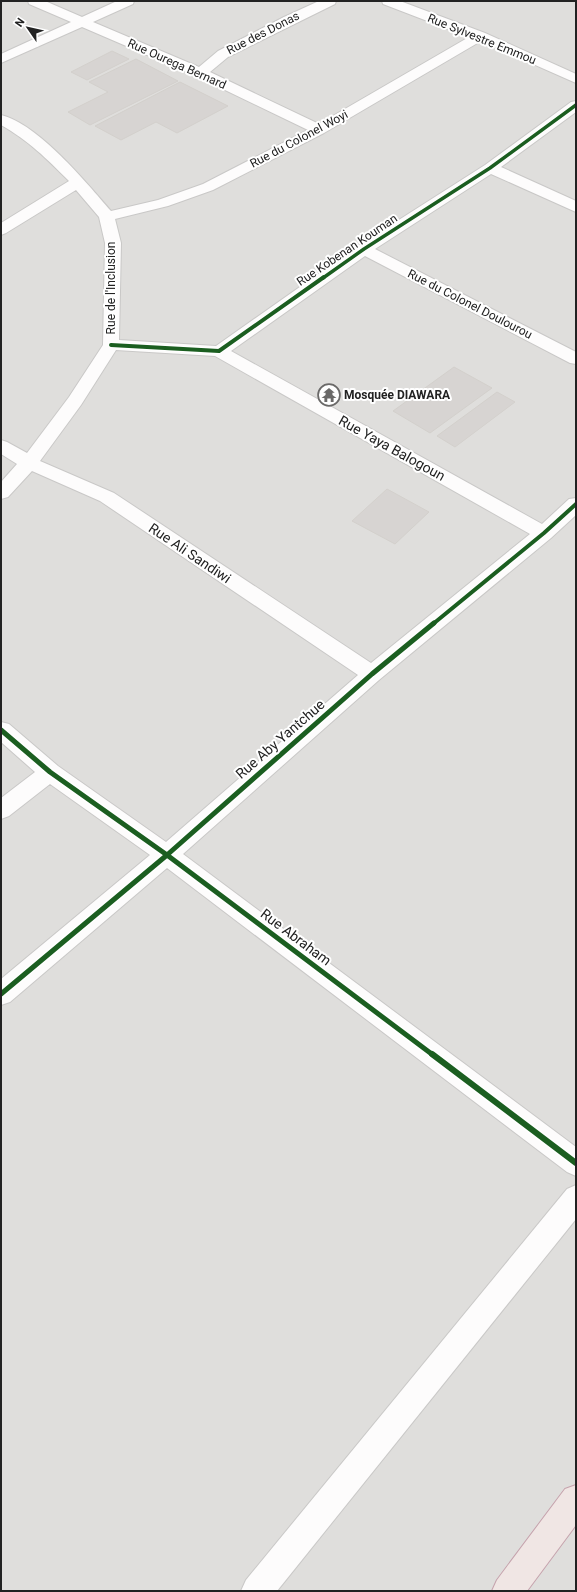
<svg xmlns="http://www.w3.org/2000/svg" width="577" height="1592" font-family="Roboto,sans-serif">
<style>
.residential{fill:#dfdedc}
.building{fill:#d7d4d2;stroke:#d3d0cc}
.lines{fill:none;stroke-linecap:round;stroke-linejoin:round}
.minor-casing{stroke:#c9c8c7;stroke-width:2}
.tertiary-casing{stroke:#c9c8c7;stroke-width:2}
.trunk-casing{stroke:#c5a2ac;stroke-width:2}
.minor{fill:#fdfcfc;fill-rule:evenodd}
.tertiary{fill:#fdfcfc;fill-rule:evenodd}
.trunk{fill:#f0e6e4;fill-rule:evenodd}
.cycleway-far3-casing{stroke:#fff;stroke-width:5}
.cycleway-far2-casing{stroke:#fff;stroke-width:6}
.cycleway-far1-casing{stroke:#fff;stroke-width:8}
.cycleway-casing{stroke:#fff;stroke-width:9}
.cycleway-far3{stroke:#1b5e20;stroke-width:3.5}
.cycleway-far2{stroke:#1b5e20;stroke-width:4}
.cycleway-far1{stroke:#1b5e20;stroke-width:5}
.cycleway{stroke:#1b5e20;stroke-width:6}
.labels{text-anchor:middle;stroke-width:4;stroke-linejoin:round;paint-order:stroke}
.far-street-label{font-size:12px;fill:#222;stroke:#fff}
.far-poi-label{font-size:12px;font-weight:bold;fill:#222;stroke:#fff;text-anchor:start}
.street-label{font-size:14px;fill:#222;stroke:#fff}
</style>
<rect width="100%" height="100%" fill="#f0eeeb"/>
<rect class="residential" x="1" y="1" width="575" height="1590"/>
<g class="building">
<polygon points="112,51 129,59 87,80 71,72"/>
<polygon points="136,59 178,81 90,125 68,112 108,92 89,82"/>
<polygon points="180,82 228,106 177,133 156,122 121,140 95,126"/>
<polygon points="454,367 492,388 430,433 393,411"/>
<polygon points="497,392 515,402 455,447 437,436"/>
<polygon points="387,489 429,512 395,544 352,521"/>
</g>
<g class="lines">
<g class="minor-casing">
<path id="minor" d="M28 1H45L82 17 117 1H134L133 4 93 22 199 67 218 51 284 17 319 1H336L335 4 228 57 210 72 319 124 469 37 383 4 382 1H400L485 33 576 74V83L481 41 324 133 213 190 168 206 115 219 121 243 119 340 216 346 358 246 485 165 571 102 576 101V112L501 167 576 201V212L491 174 375 249 576 352V364L570 363 365 256 231 351 542 524 569 499 576 498V515L551 538 379 680 183 854 576 1147V1176L567 1172 167 868 10 1002 1 1005V979L150 855 50 784 9 816 1 819V798L35 772 1 742V722L9 724 58 766 166 842 358 675 100 501 32 471 8 497 1 499V482L17 464 1 454V440L7 442 27 453 69 397 103 345 105 243 99 217 76 190 6 233 1 235V223L69 181C46 158 29 141 1 125V115C38 124 86 182 111 211L158 200 203 184 308 130 196 76 82 27 1 63V54L71 22 29 4ZM116 350 215 356 530 534 371 663 114 493 40 461 81 405Z"/>
</g>
<g class="tertiary-casing">
<polygon id="tertiary" points="576,1185 576,1219 277,1591 241,1591 246,1580 567,1189"/>
</g>
<g class="trunk-casing">
<polygon id="trunk" points="576,1485 576,1525 527,1591 492,1591 497,1580 565,1489"/>
</g>
<use href="#minor" class="minor"/>
<use href="#tertiary" class="tertiary"/>
<use href="#trunk" class="trunk"/>
<g class="cycleway-far3-casing">
<polyline id="cycleway-far3" points="323,278 364,249 490,168 576,105"/>
</g>
<g class="cycleway-far2-casing">
<g id="cycleway-far2">
<polyline points="111,345 219,351 324,277"/>
<polyline points="433,624 544,533 576,504"/>
</g>
</g>
<g class="cycleway-far1-casing">
<g id="cycleway-far1">
<polyline points="1,730 50,772 167,855 433,1055"/>
<polyline points="1,994 167,855 372,674 434,623"/>
</g>
</g>
<g class="cycleway-casing">
<polyline id="cycleway" points="432,1054 576,1163"/>
</g>
<use href="#cycleway-far3" class="cycleway-far3"/>
<use href="#cycleway-far2" class="cycleway-far2"/>
<use href="#cycleway-far1" class="cycleway-far1"/>
<use href="#cycleway" class="cycleway"/>
</g>
<defs>
<g id="temple-ring" transform="scale(1.15)"><circle r="9.5" fill="#fff" stroke="#6a6968" stroke-width="1.5"/><path d="M0-6L5-2H3V0L6.5 2.5H4V6H1.5V3h-3V6H-4V2.5H-6.5L-3 0V-2H-5Z" fill="#6a6968"/></g>
</defs>
<g fill-rule="evenodd">
<use href="#temple-ring" x="329" y="395"/>
</g>
<g class="labels">
<g class="far-street-label">
<text transform="translate(263 33) rotate(-27)" y="4">Rue des Donas</text>
<text transform="translate(482 39) rotate(22)" y="4">Rue Sylvestre Emmou</text>
<text transform="translate(177 64) rotate(24)" y="4">Rue Ourega Bernard</text>
<text transform="translate(299 139) rotate(-28)" y="4">Rue du Colonel Woyi</text>
<text transform="translate(347 250) rotate(-34)" y="4">Rue Kobenan Kouman</text>
<text transform="translate(111 288) rotate(-90)" y="4">Rue de l'Inclusion</text>
<text transform="translate(470 304) rotate(27)" y="4">Rue du Colonel Doulourou</text>
</g>
<g class="far-poi-label">
<text x="344" y="399">Mosquée DIAWARA</text>
</g>
<g class="street-label">
<text transform="translate(392 448) rotate(29)" y="5">Rue Yaya Balogoun</text>
<text transform="translate(190 553) rotate(34)" y="5">Rue Ali Sandiwi</text>
<text transform="translate(280 739) rotate(-41)" y="5">Rue Aby Yantchue</text>
<text transform="translate(296 937) rotate(37)" y="5">Rue Abraham</text>
</g>
</g>
<rect width="577" height="1592" fill="none" stroke="#222222" stroke-width="4"/>
<g transform="translate(28 28) rotate(304)" stroke="#ffffff" stroke-width="3" paint-order="stroke">
<path d="M0-3L7 15L0 10L-7 15Z" fill="#222222"/>
<text y="-6" font-size="11" font-weight="bold" text-anchor="middle" fill="#222222">N</text>
</g>
</svg>
